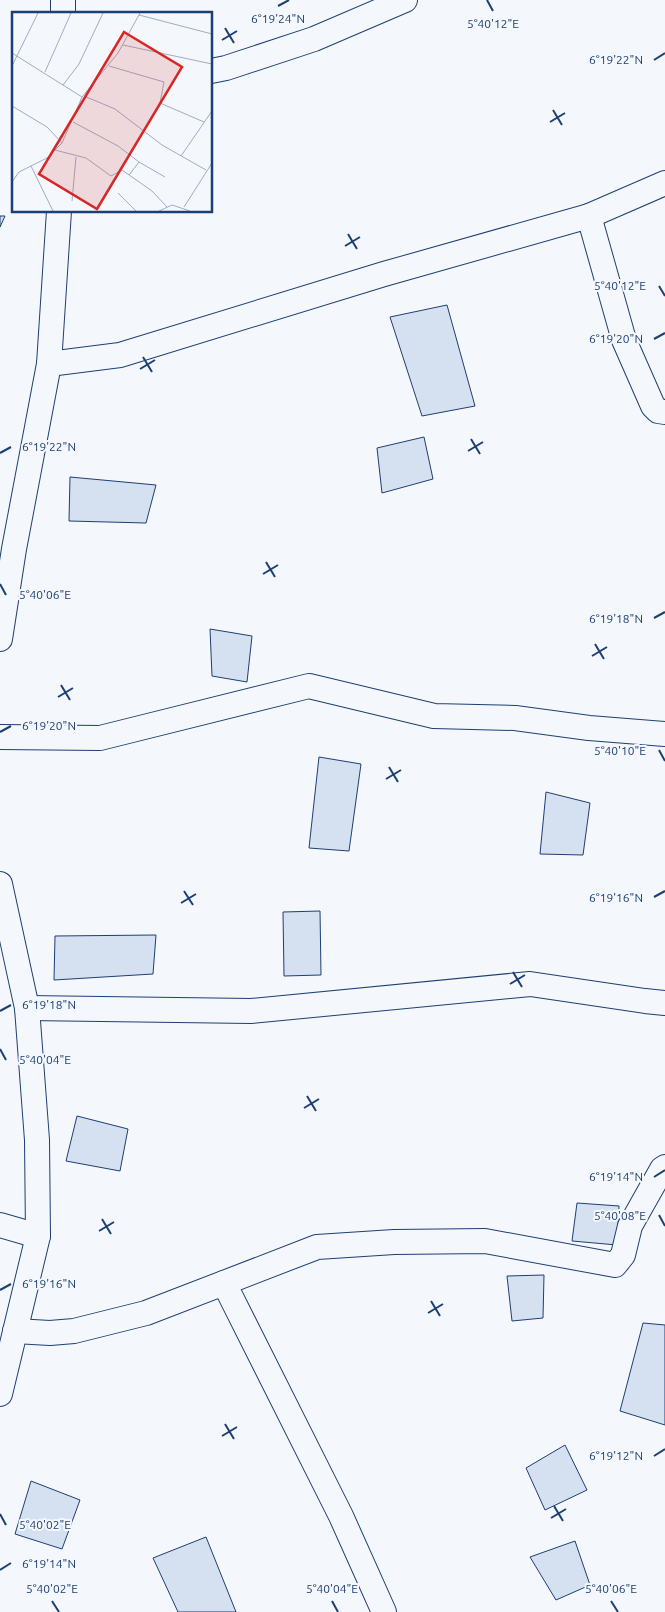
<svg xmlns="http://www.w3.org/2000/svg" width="665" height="1612" font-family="Ubuntu,sans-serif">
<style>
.building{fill:#d5e0f0;stroke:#1d3f73}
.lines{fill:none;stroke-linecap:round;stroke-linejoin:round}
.minor-casing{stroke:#1d3f73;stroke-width:26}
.minor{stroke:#f4f7fb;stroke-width:24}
.ticks{fill:none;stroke:#1d3f73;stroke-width:2}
.inset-road{fill:none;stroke:#9eadc5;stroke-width:1}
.view{fill:#d62828;fill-opacity:0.15;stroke:#d62828;stroke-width:2.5}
.inset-edge{fill:none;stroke:#1d3f73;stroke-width:2.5}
.ticks-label{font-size:12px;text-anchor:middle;fill:#1d3f73;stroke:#f4f7fb;stroke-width:4;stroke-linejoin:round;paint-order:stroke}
</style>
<rect width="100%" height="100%" fill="#f4f7fb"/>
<g class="building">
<polygon points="0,216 5,216 0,227"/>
<polygon points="447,305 475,406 422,416 390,317"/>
<polygon points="424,437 433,479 382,493 377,448"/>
<polygon points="70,477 156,485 146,523 69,521"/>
<polygon points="210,629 252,636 247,682 212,676"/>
<polygon points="319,757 361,764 349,851 309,848"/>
<polygon points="546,792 590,803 583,855 540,854"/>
<polygon points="320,911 321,975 284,976 283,912"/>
<polygon points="156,935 153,974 54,980 55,936"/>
<polygon points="77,1116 128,1129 120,1171 66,1161"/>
<polygon points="577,1203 619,1206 617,1245 572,1241"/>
<polygon points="544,1275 543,1318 512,1321 507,1276"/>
<polygon points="643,1323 665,1325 665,1425 620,1411"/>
<polygon points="565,1445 587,1490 545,1510 526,1468"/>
<polygon points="31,1481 80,1500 62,1549 15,1534"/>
<polygon points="206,1537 236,1612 178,1612 153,1558"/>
<polygon points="575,1541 590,1585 556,1600 530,1557"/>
</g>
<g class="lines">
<g class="minor-casing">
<g id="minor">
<polyline points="63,14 63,0"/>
<polyline points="211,71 226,68 314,39 405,0"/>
<polyline points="589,216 665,183"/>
<polyline points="49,364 120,355 384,274 589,216 624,340 653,406 658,411 665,412"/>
<polyline points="0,639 14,549 49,364 59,211"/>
<polyline points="0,737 100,738 309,686 434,716 515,718 589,728 665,734"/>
<polyline points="0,884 27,1008 37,1140 38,1236 0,1394"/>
<polyline points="27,1008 251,1011 530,984 645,1001 665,1003"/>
<polyline points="0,1225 38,1236"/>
<polyline points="224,1283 341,1516 384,1612"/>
<polyline points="15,1331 50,1333 74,1331 146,1313 317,1247 394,1242 485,1241 615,1265 623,1255 630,1226 662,1169 665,1167"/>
</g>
</g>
<use href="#minor" class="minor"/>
</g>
<path class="ticks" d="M487 0 493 11M278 6 289 0M225 28 234 43M222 40 237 31M654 60 665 53M553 110 562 125M550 122 565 113M348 234 357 249M345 246 360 237M659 286 665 296M654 339 665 333M143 357 152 372M140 369 155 360M471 439 480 454M468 451 483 442M0 453 11 447M266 562 275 577M263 574 278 565M0 584 6 595M654 618 665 612M595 644 604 659M592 656 607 647M61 685 70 700M58 697 73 688M0 732 11 726M659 750 665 761M389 767 398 782M386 779 401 770M184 891 193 905M654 897 665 891M181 903 196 894M513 972 522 987M510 984 525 975M0 1011 11 1005M0 1049 6 1060M307 1096 316 1111M304 1108 319 1099M654 1177 665 1170M659 1215 665 1226M102 1219 111 1234M99 1231 114 1222M0 1290 11 1284M431 1301 440 1316M428 1313 443 1304M225 1424 234 1439M222 1436 237 1427M654 1456 665 1449M554 1506 563 1521M0 1514 6 1525M551 1518 566 1509M0 1570 11 1563M52 1601 59 1612M332 1601 338 1612M611 1601 618 1612"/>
<g transform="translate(12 12)">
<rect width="200" height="200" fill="#f4f7fb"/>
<path class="inset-road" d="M127 3 200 22M111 33 200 52M0 41 70 85M0 54 26 1M97 54 152 70 148 91 192 110M33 60 59 1M51 73 67 52 91 1M72 84 103 97 150 133 194 158M0 94 35 115 50 131M61 110 106 134 127 150 117 163M43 138 74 146 99 164 110 158 140 179 155 195M169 144 200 99M127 150 153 165M19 154 41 199M0 170 7 160 35 146 50 131 70 85 106 41 128 1M106 181 124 199M60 189 64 145M172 195 200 151M147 199 160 193 178 199"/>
<path class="view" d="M112 20 170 55 85 197 27 162Z"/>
<rect width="200" height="200" class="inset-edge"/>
</g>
<g class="ticks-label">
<text x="278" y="23">6°19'24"N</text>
<text x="493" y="28">5°40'12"E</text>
<text x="616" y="64">6°19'22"N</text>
<text x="620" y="290">5°40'12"E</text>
<text x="616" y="343">6°19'20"N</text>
<text x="49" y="451">6°19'22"N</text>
<text x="45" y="599">5°40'06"E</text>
<text x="616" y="623">6°19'18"N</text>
<text x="49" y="730">6°19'20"N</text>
<text x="620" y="755">5°40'10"E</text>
<text x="616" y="902">6°19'16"N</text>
<text x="49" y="1009">6°19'18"N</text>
<text x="45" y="1064">5°40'04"E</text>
<text x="616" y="1181">6°19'14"N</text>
<text x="620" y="1220">5°40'08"E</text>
<text x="49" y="1288">6°19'16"N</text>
<text x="616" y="1460">6°19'12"N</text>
<text x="45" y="1529">5°40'02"E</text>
<text x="49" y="1568">6°19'14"N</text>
<text x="52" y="1593">5°40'02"E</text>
<text x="332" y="1593">5°40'04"E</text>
<text x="611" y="1593">5°40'06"E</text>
</g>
</svg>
